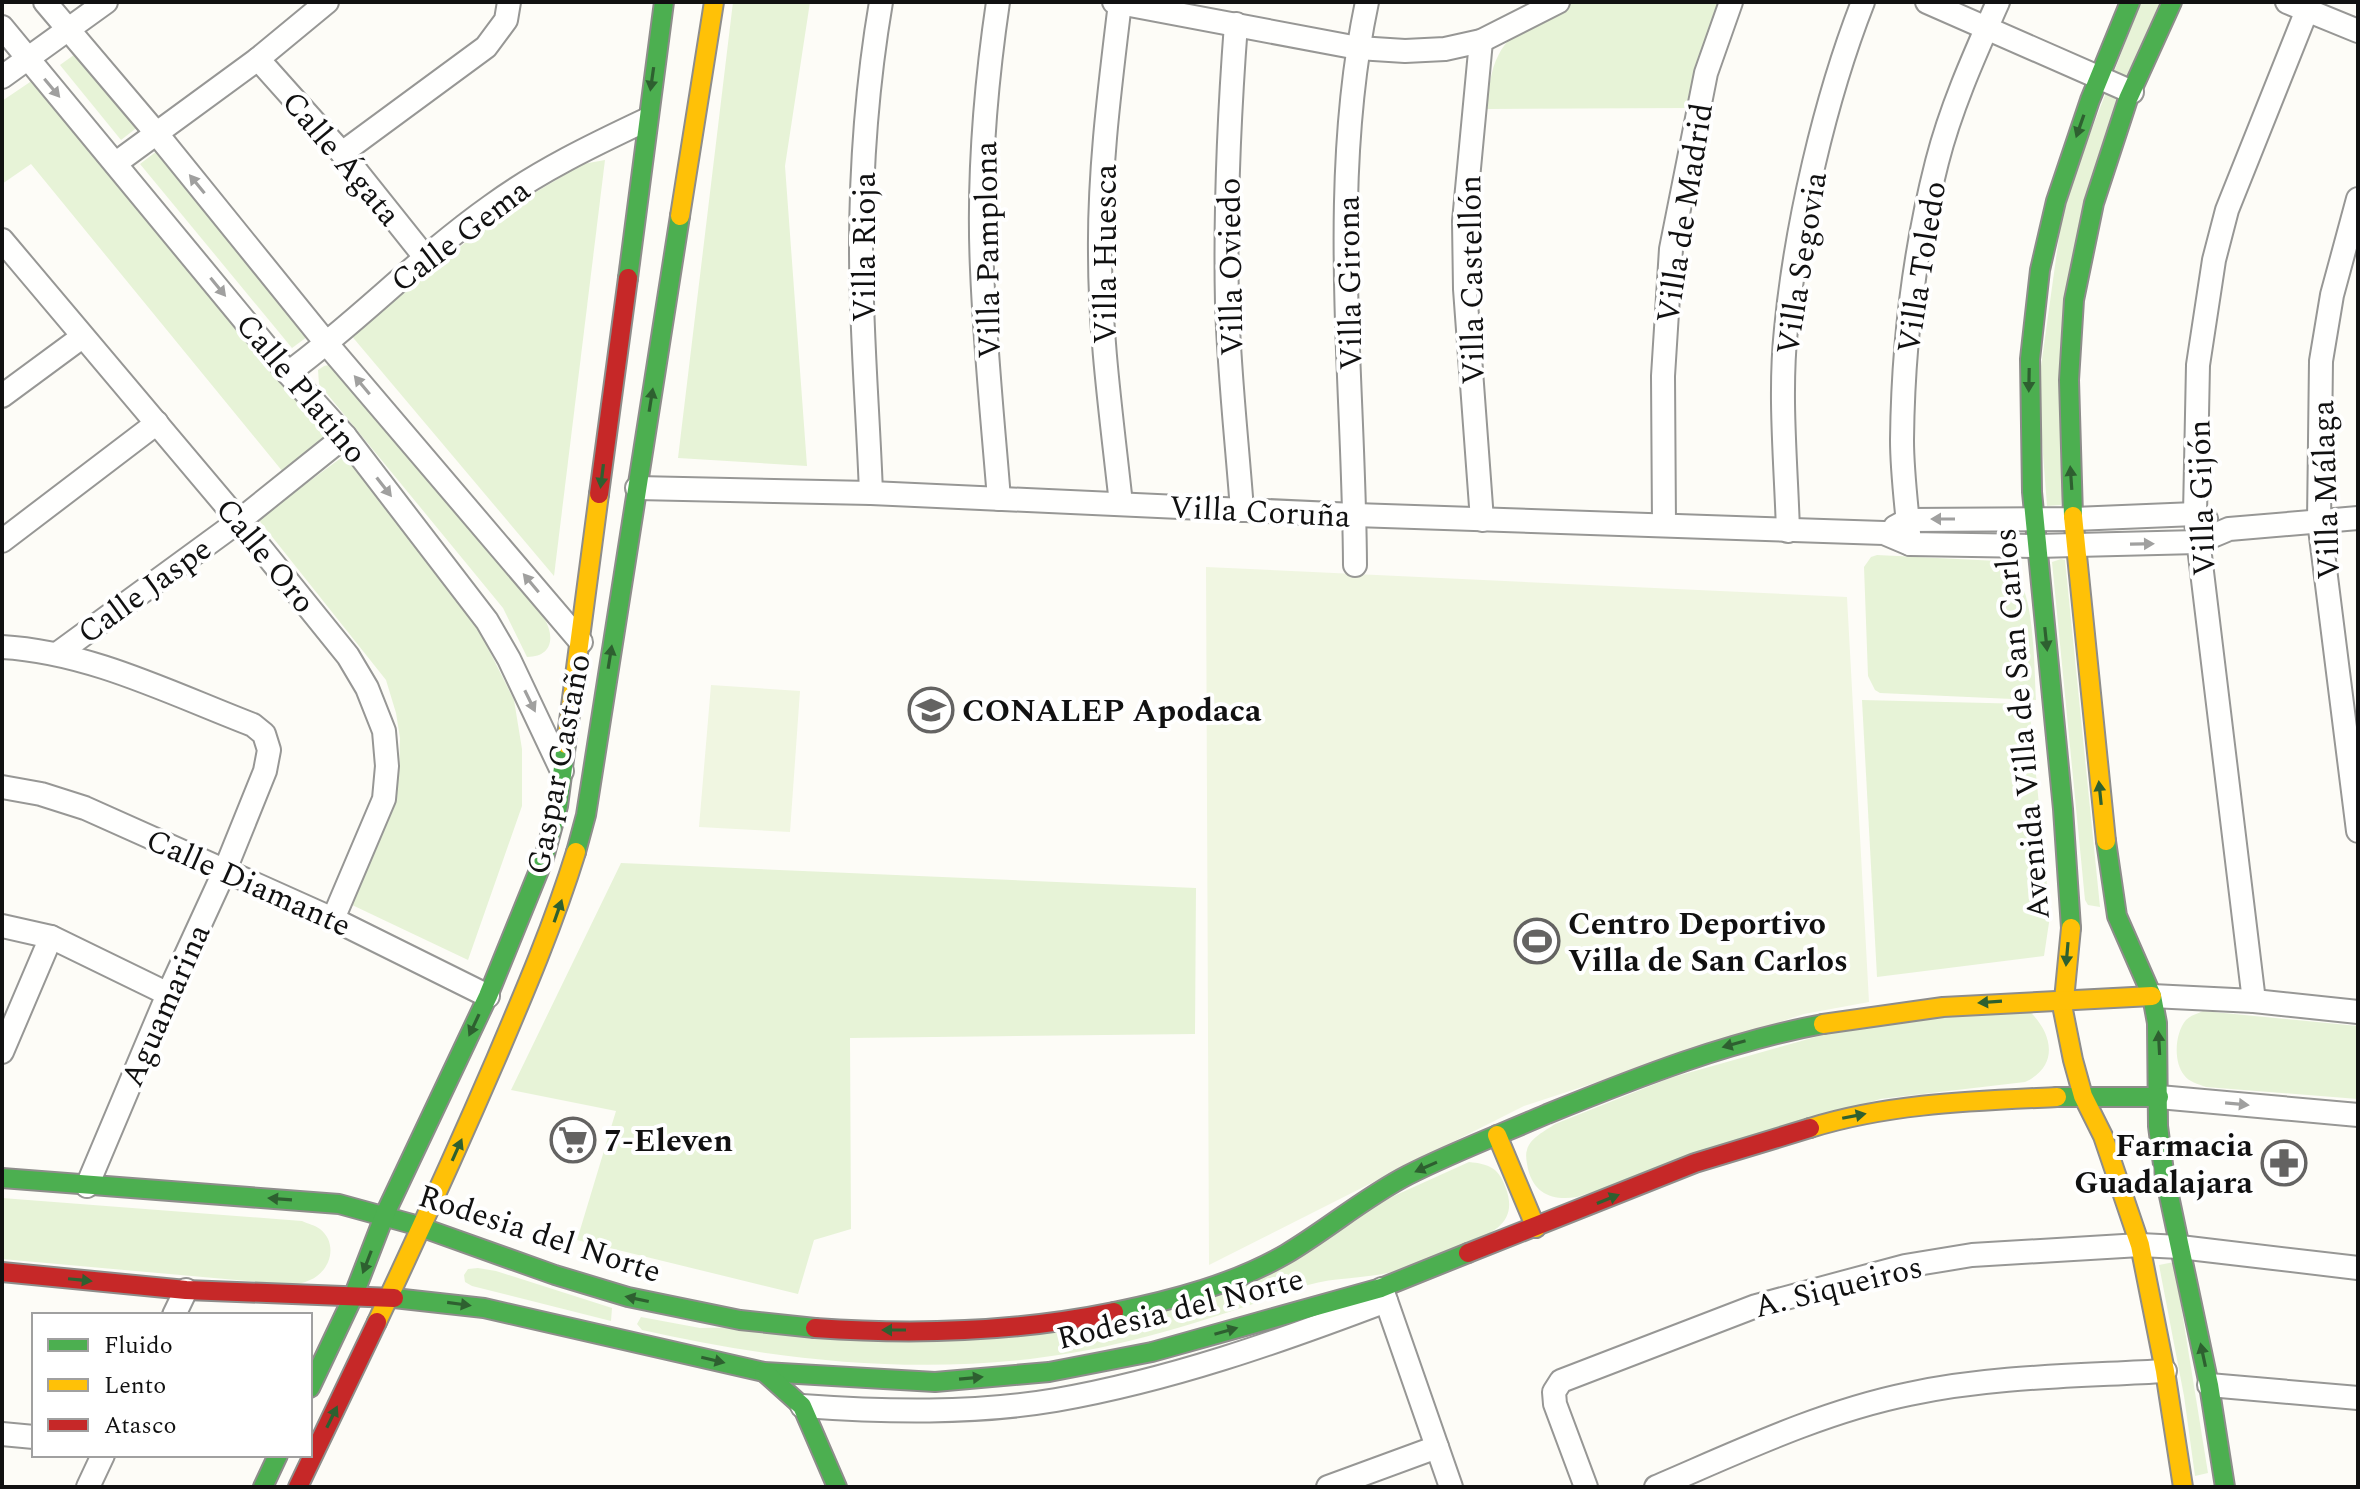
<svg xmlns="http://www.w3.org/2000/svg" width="2360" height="1489" font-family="Spectral,serif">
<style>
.green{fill:#e7f3d7}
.pitch{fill:#f0f6e1}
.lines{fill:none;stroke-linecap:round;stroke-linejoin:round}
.street-casing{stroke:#979795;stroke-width:26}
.fast-casing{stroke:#8e8d8b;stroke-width:22}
.slow-casing{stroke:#8e8d8b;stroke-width:22}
.jam-casing{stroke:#8e8d8b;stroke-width:22}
.street{stroke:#fffffe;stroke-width:22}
.fast{stroke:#4caf50;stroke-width:18}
.slow{stroke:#ffc107;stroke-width:18}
.jam{stroke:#c62828;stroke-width:18}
.oneway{fill:#2e6030}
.oneway2{fill:#a0a09f}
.labels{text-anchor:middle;stroke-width:8;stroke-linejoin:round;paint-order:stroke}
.street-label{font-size:32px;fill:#111;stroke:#fff}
.poi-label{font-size:32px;font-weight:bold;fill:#111;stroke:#fff;text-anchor:start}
</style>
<rect width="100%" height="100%" fill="#fdfcf7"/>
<g class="green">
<polygon points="733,2 810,2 785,166 807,466 678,458"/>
<path d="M1575 2H1720L1688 108 1486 109C1489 91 1490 70 1499 54 1513 27 1549 14 1575 2Z"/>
<polygon points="2141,2 2162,2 2097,162 2061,505 2047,506 2038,388 2064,201"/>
<polygon points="78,52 139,126 121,140 60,65"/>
<polygon points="33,80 328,437 283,472 31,164 2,184 2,101"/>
<polygon points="157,151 307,337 292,348 140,164"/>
<polygon points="605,160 554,576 350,334 509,208 583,164"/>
<path d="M334 364 544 618C555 636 553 657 527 657L503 608 319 384 318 370 324 366Z"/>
<polygon points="345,455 468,608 514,700 522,749 522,806 468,960 350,904 393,797 399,776 400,738 396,713 386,680 258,519"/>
<path d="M1877 555 1998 561C2006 565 2012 568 2017 576 2035 601 2034 668 2036 700L1880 693 1875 690 1868 676 1864 567 1871 557Z"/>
<polygon points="2061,559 2065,560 2100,907 2088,905 2085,900 2052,562"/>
<polygon points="1862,700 2029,704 2050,916 2044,956 1877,977"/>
<polygon points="621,863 1196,888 1195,1034 850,1038 851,1229 814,1240 798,1294 577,1240 616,1111 511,1090"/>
<path d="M2027 1009C2053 1032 2060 1066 2025 1082L1880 1099 1577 1197C1553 1201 1534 1194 1528 1169 1527 1164 1525 1155 1527 1150 1530 1138 1545 1131 1555 1124L1670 1078 1851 1027Z"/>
<path d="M2203 1011 2358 1026V1099L2206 1087C2198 1084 2189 1082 2184 1075 2173 1061 2175 1033 2186 1020 2191 1015 2197 1014 2203 1011Z"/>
<path d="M1469 1162C1488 1164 1498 1167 1505 1186 1518 1218 1499 1231 1471 1242 1445 1252 1418 1266 1392 1272 1364 1279 1335 1277 1308 1285 1292 1289 1277 1296 1262 1301 1218 1316 1174 1330 1129 1341 969 1381 801 1366 642 1330L637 1324 641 1317 700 1328 1120 1320Z"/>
<path d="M2 1198 302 1221C308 1224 315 1225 320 1229 339 1244 330 1272 310 1280 304 1283 297 1284 291 1285L2 1259Z"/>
<polygon points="2174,1262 2208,1473 2195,1476 2184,1396 2159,1265"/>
<polygon points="478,1268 496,1271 612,1308 611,1321 472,1286 465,1282 464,1275 468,1269"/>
</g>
<g class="pitch">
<polygon points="1206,567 1847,597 1869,1002 1804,1014 1524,1106 1209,1265"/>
<polygon points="711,685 800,691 790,832 699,827"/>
</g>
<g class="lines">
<g class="street-casing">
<g id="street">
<polyline points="45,2 157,134 327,344 581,642"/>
<path d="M998 2C985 90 978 180 982 269 985 346 993 423 999 499"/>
<polyline points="1114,2 1358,48 1405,51 1445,49 1481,41 1558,2"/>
<polyline points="1927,2 2132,92"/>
<polyline points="2287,2 2358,31"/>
<path d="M1120 3C1110 86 1099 170 1100 254 1100 337 1112 421 1121 504"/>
<path d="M1236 24C1229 117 1225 210 1227 304 1229 372 1237 442 1242 510"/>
<polyline points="2,27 288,373 345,436 487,621 509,659 562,771"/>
<polyline points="1481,41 1464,221 1465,289 1482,520"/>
<polyline points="258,59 342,153 425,257"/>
<polyline points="2,77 106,2"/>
<polyline points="342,153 486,47 506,20 509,2"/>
<polyline points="116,163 258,59 327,2"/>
<polyline points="2358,199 2332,295 2321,361 2319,521 2358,831"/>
<polyline points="2,240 239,521 348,656 367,688 384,731 387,766 384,799 333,919"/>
<path d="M288 373C359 321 419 257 491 206 539 171 593 145 646 120"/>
<polyline points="2,396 82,337"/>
<polyline points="637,488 871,493 1355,515 1884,533 1910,544 2036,546 2198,542 2229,529 2358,518"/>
<path d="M871 493C868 412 861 331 861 250 861 167 867 84 881 2"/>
<polyline points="1664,525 1663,376 1671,249 1706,73 1731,2"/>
<polyline points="1895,527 1908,520 2074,519 2195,514 2206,519"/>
<path d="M1788 531C1786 465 1779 395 1786 329 1796 225 1825 99 1863 2"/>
<polyline points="2,541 157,423"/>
<path d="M1910 544C1907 510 1902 474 1902 440 1903 347 1914 252 1937 162 1951 107 1975 54 1998 2"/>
<path d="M1355 565C1354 378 1328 186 1367 2"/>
<path d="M2 647C90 652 172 694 253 725L264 734 269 750 265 771 225 870 168 994 87 1186"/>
<polyline points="57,654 239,521 345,436"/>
<polyline points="2,787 41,794 85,808 333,919 488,996"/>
<polyline points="2,926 51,937 168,994"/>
<polyline points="2152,996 2254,1001 2358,1012"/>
<polyline points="2254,1001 2195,514 2198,365 2214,260 2227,210 2307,10"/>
<polyline points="2,1052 51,937"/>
<polyline points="2159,1097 2358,1115"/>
<polyline points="1382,1289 1451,1487"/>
<polyline points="174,1315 186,1290"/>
<polyline points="2209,1385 2358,1398"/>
<path d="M802 1406C886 1412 973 1414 1056 1400 1170 1380 1278 1342 1386 1301"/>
<polyline points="2,1434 34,1437"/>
<polyline points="88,1487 103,1455"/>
<polyline points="1328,1487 1437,1447"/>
<polyline points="1586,1487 1555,1404 1554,1392 1561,1381 1756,1306 1905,1266 1972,1255 2140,1245 2180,1247 2358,1268"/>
<path d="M1656 1487C1738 1452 1821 1412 1909 1394 1992 1376 2080 1376 2165 1371"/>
</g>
</g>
<g class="fast-casing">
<g id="fast">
<polyline points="628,278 664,2"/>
<polyline points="2073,516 2069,380 2074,300 2094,203 2128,99 2172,2"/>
<polyline points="2106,841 2117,916 2152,996 2157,1023 2158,1126 2164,1172 2209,1385 2225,1487"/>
<polyline points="576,852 586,815 680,216"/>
<polyline points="2071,928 2063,809 2032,492 2030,359 2040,270 2056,201 2090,100 2130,2"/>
<polyline points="2057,1097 2159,1097"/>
<polyline points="2,1178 339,1204 412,1224 555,1275 628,1297 740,1320 815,1328"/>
<polyline points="394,1298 484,1308 764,1372 935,1382 1049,1372 1152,1352 1381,1288 1468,1253"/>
<path d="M1114 1312C1173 1300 1234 1284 1286 1254 1328 1229 1365 1197 1408 1175 1453 1152 1501 1134 1547 1114 1638 1077 1727 1042 1823 1024"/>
<polyline points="764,1372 802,1406 837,1487"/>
<polyline points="310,1388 353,1297 385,1214 488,996 544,858 558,806 566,744"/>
<polyline points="263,1487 278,1455"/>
</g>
</g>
<g class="slow-casing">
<g id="slow">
<polyline points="680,216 714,2"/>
<polyline points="2073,516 2106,841"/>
<polyline points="566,744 599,494"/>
<polyline points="2071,928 2063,1010 2073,1060 2083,1096 2103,1136 2140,1245 2165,1371 2183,1487"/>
<polyline points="1823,1024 1943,1007 2152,996"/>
<path d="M1810 1128C1890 1103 1974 1101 2057 1097"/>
<polyline points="1497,1135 1536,1228"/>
<path d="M377 1322C418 1235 458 1147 496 1059 525 991 554 923 576 852"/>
</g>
</g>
<g class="jam-casing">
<g id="jam">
<polyline points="599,494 628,278"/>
<polyline points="1468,1253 1695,1163 1810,1128"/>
<polyline points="2,1272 186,1290 394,1298"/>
<path d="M815 1328C915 1335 1016 1332 1114 1312"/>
<polyline points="298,1487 377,1322"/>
</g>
</g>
<use href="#street" class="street"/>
<use href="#fast" class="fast"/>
<use href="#slow" class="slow"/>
<use href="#jam" class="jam"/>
</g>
<defs><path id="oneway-solid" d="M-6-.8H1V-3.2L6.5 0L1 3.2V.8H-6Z" transform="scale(2)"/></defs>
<g class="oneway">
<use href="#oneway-solid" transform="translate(652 79) rotate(98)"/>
<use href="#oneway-solid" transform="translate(2080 126) rotate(109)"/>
<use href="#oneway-solid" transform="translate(2029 380) rotate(91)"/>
<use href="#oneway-solid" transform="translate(651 400) rotate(-81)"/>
<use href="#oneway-solid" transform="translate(602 476) rotate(97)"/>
<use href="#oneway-solid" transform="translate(2071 478) rotate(-94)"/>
<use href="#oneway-solid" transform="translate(2046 639) rotate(84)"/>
<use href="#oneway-solid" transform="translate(610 657) rotate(-81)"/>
<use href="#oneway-solid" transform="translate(2100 793) rotate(-96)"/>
<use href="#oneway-solid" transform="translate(558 911) rotate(-71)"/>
<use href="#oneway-solid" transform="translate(2067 954) rotate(95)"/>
<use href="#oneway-solid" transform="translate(1990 1002) rotate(176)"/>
<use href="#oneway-solid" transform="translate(474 1025) rotate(115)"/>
<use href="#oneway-solid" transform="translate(2159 1043) rotate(-93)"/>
<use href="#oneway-solid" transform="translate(1734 1044) rotate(164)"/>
<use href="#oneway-solid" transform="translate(1854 1116) rotate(-11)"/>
<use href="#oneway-solid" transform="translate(457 1150) rotate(-66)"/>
<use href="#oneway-solid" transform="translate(1426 1167) rotate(156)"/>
<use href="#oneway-solid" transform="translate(280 1199) rotate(-176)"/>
<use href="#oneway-solid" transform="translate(1608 1199) rotate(-22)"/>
<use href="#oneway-solid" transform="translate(367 1262) rotate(111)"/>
<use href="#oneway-solid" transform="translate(80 1280) rotate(6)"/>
<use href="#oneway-solid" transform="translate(637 1299) rotate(-168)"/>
<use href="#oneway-solid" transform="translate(459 1304) rotate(8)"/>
<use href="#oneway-solid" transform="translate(894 1330) rotate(180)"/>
<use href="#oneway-solid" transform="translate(1226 1331) rotate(-16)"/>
<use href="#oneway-solid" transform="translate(2203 1355) rotate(-102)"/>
<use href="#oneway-solid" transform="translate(713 1360) rotate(13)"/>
<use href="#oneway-solid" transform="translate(971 1378) rotate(-5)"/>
<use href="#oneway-solid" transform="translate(332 1417) rotate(-64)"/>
</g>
<g class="oneway2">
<use href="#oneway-solid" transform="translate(52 88) rotate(50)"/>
<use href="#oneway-solid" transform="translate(197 184) rotate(-129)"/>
<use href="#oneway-solid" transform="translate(218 287) rotate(51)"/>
<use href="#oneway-solid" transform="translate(362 385) rotate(-130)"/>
<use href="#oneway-solid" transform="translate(384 487) rotate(52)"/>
<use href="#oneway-solid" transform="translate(1943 519) rotate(180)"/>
<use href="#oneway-solid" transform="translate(2142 544) rotate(-1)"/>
<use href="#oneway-solid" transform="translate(531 583) rotate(-130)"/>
<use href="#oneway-solid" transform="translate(530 701) rotate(64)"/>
<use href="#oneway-solid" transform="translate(2237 1104) rotate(5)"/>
</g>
<defs>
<g id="school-ring" transform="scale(2.3)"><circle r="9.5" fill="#fff" stroke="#646362" stroke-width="1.5"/><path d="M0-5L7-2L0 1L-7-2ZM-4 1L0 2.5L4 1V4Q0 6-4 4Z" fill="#646362"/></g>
<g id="stadium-ring" transform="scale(2.3)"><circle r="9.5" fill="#fff" stroke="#646362" stroke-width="1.5"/><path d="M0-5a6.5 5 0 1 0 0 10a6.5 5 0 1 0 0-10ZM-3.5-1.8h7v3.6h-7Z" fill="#646362"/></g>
<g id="supermarket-ring" transform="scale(2.3)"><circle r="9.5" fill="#fff" stroke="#646362" stroke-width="1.5"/><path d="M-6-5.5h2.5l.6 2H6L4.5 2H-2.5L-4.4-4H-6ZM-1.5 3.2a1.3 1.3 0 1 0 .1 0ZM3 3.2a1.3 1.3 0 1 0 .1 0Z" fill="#646362"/></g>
<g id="pharmacy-ring" transform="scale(2.3)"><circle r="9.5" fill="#fff" stroke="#646362" stroke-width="1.5"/><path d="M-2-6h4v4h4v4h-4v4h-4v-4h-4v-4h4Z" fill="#646362"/></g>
</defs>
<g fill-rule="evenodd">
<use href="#school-ring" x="931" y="710"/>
<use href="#stadium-ring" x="1537" y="941"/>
<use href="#supermarket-ring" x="573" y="1140"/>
<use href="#pharmacy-ring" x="2284" y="1163"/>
</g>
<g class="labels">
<g class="street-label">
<text transform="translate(342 158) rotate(50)" y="11">Calle Ágata</text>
<text transform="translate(1684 213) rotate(-81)" y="11">Villa de Madrid</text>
<text transform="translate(460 235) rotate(-37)" y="11">Calle Gema</text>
<text transform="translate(864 247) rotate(-90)" y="11">Villa Rioja</text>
<text transform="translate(987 250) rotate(-91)" y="11">Villa Pamplona</text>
<text transform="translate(1105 254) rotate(-90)" y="11">Villa Huesca</text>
<text transform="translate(1801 263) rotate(-81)" y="11">Villa Segovia</text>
<text transform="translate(1230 267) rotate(-91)" y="11">Villa Oviedo</text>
<text transform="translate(1921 267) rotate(-81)" y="11">Villa Toledo</text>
<text transform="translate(1471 280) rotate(-91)" y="11">Villa Castellón</text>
<text transform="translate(1349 283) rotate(-91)" y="11">Villa Girona</text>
<text transform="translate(302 388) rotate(50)" y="11">Calle Platino</text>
<text transform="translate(2325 490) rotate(-92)" y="11">Villa Málaga</text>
<text transform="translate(2201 498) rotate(-92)" y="11">Villa Gijón</text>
<text transform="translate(1260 511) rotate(3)" y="11">Villa Coruña</text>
<text transform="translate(266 555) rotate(51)" y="11">Calle Oro</text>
<text transform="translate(144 590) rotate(-36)" y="11">Calle Jaspe</text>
<text transform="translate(2021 724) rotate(-95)" y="11">Avenida Villa de San Carlos</text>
<text transform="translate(558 764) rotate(-79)" y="11">Gaspar Castaño</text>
<text transform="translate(249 882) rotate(24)" y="11">Calle Diamante</text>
<text transform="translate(165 1005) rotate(-66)" y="11">Aguamarina</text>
<text transform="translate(540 1233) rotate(18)" y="11">Rodesia del Norte</text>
<text transform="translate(1838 1286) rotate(-14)" y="11">A. Siqueiros</text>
<text transform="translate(1180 1308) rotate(-14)" y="11">Rodesia del Norte</text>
</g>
<g class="poi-label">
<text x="962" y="721">CONALEP Apodaca</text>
<text x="1568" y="934">Centro Deportivo<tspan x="1568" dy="37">Villa de San Carlos</tspan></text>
<text x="604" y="1151">7-Eleven</text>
<text x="2253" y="1156" text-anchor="end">Farmacia<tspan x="2253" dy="37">Guadalajara</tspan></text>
</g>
</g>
<rect width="2360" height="1489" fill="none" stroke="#111111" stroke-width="8"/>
<rect x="32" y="1313" width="280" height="144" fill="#ffffff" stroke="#a0a0a0" stroke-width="2"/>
<rect x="48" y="1339" width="40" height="12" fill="#4caf50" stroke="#a0a0a0" stroke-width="2"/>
<text x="104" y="1353" font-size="24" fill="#111111">Fluido</text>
<rect x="48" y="1379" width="40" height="12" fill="#ffc107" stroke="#a0a0a0" stroke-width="2"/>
<text x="104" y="1393" font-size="24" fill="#111111">Lento</text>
<rect x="48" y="1419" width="40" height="12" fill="#c62828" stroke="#a0a0a0" stroke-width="2"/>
<text x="104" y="1433" font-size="24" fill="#111111">Atasco</text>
</svg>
